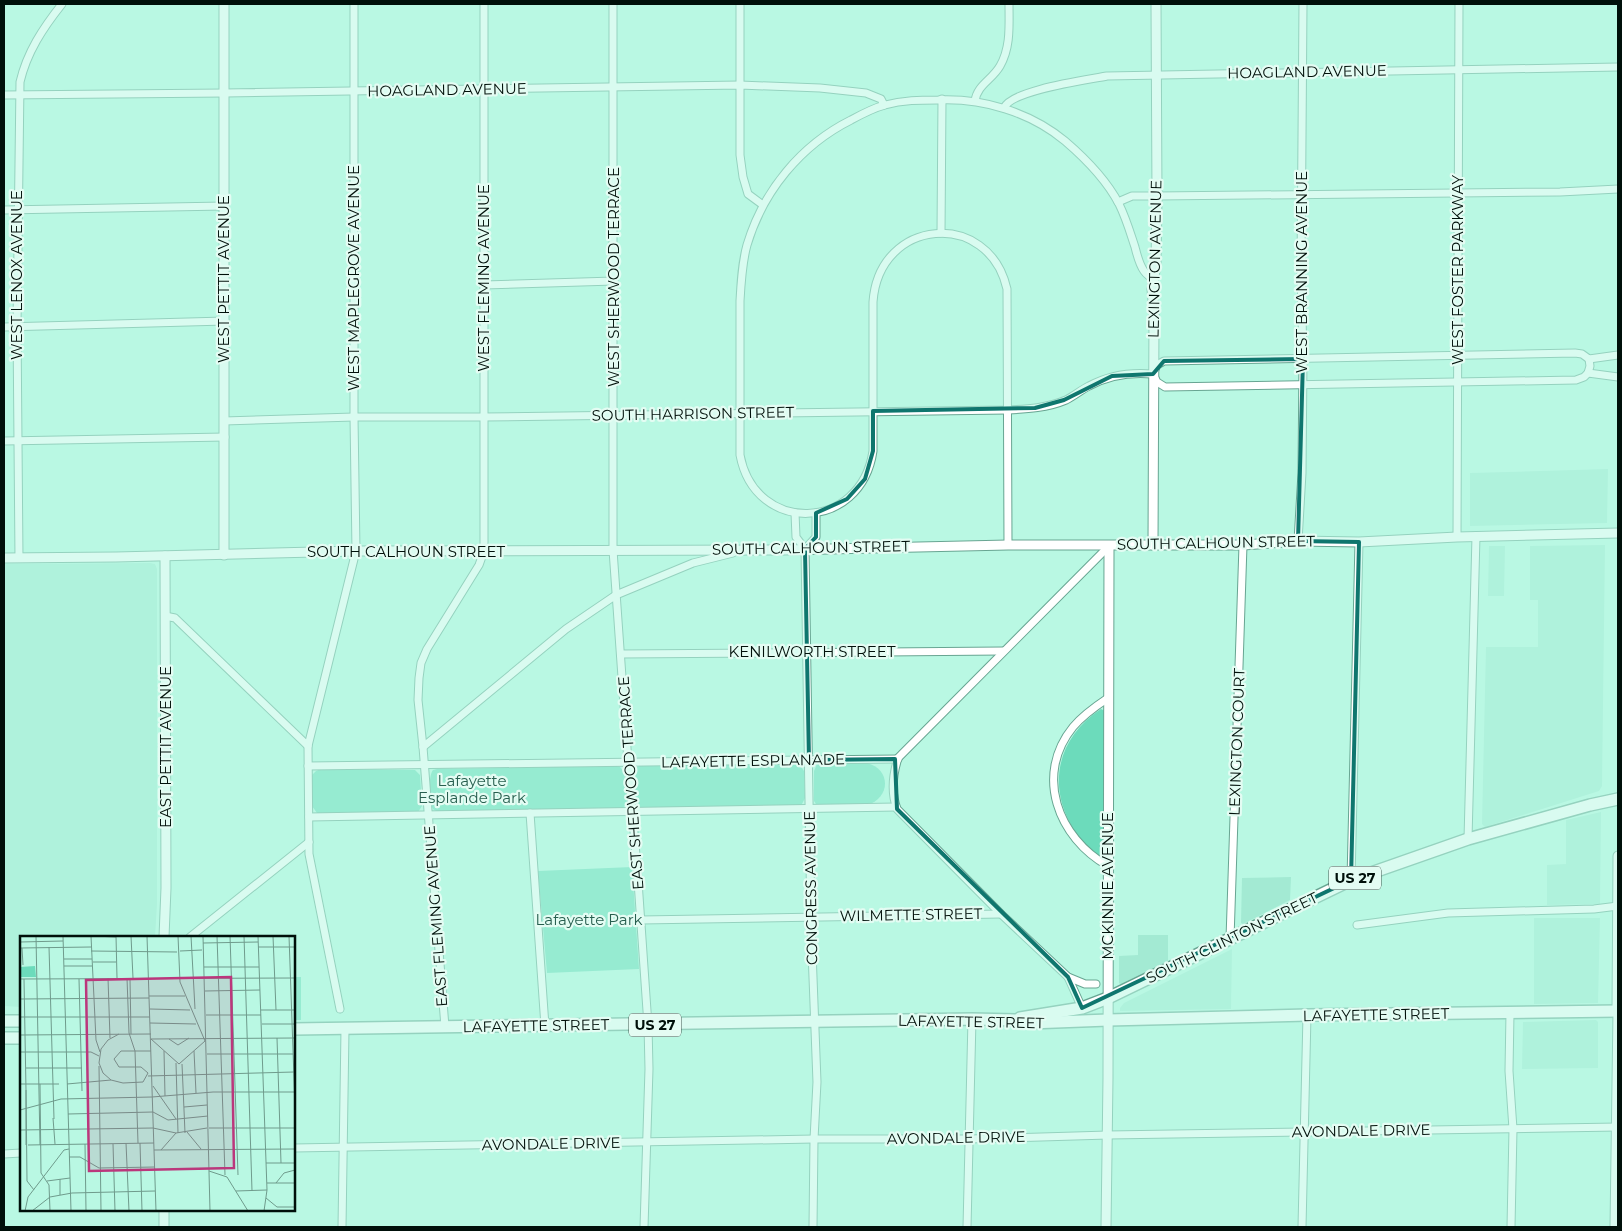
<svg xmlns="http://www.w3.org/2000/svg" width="1622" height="1231" font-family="Montserrat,sans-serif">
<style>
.built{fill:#a3ead3}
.green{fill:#6cdbbb}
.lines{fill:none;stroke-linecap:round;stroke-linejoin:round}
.minor-casing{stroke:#68a592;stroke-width:9}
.tertiary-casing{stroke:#68a592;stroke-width:11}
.trunk-casing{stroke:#68a592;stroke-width:14}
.minor{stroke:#fff;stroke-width:7}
.tertiary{stroke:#fff;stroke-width:9}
.trunk{stroke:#fff;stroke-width:11}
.marked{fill:none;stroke:#0f766e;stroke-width:4;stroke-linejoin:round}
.labels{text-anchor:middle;stroke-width:4.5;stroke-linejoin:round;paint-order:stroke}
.shield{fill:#e4fcf3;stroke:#445750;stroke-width:1}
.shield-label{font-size:14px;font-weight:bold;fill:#00100a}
.street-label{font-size:15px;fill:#00100a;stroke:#e4fcf3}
.park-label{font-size:15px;fill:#275f4f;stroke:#e4fcf3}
.inset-road{fill:none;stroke:#6f9b8c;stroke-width:1}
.view{fill:#bb377c;fill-opacity:0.15;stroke:#bb377c;stroke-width:2.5}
.inset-edge{fill:none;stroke:#00100a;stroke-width:2.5}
</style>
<rect width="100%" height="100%" fill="#b9f8e3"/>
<g class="built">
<polygon points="1608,469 1607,523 1470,526 1470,473"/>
<polygon points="1605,545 1602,786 1599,791 1485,827 1482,824 1486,647 1538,647 1538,600 1530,600 1530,546"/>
<polygon points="1489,546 1505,546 1504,596 1488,596"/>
<polygon points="150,563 155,564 157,569 157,904 155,937 21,937 21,1007 4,1006 4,564"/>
<polygon points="1601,812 1600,904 1547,905 1547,865 1566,864 1566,820"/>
<polygon points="1291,877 1290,900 1243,924 1241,923 1242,878"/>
<polygon points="1534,918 1600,918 1598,1003 1534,1004"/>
<polygon points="1138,935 1168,935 1168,961 1122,985 1119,983 1119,956 1138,955"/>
<polygon points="1232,949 1231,1009 1120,1011 1120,1008 1124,1003"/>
<polygon points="1596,1020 1598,1022 1598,1068 1522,1069 1523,1022"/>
</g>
<g class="green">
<path d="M1101 709 1105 711 1104 854 1101 857C1090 851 1080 840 1074 830 1046 785 1058 737 1101 709Z"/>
<polygon points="794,763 800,765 804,771 805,798 802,804 799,806 645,809 638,807 636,803 633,773 635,768 639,766"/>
<path d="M824 763H867C891 769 891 798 867 805L821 806 816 804 814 801V771L817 764Z"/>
<path d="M617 766 620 767 624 772 627 803 623 808 618 809 439 812C435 810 434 811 432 807 429 800 428 776 433 770L437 769Z"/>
<polygon points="321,769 415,770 420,775 422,806 418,812 415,812 317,813 312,806 312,775 316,771"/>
<polygon points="632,867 639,969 547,973 538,871"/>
<rect x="294" y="977" width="7" height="43"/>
</g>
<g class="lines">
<g class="minor-casing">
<g id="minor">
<polyline points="613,4 613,550 628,762 637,867 648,1025 649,1069 644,1227"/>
<polyline points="740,4 740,155 743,177 748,194 763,205"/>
<polyline points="4,95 225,93 740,85 820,88 866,93 881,99 884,105"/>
<path d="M975 101C977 85 992 80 1000 66 1011 47 1009 25 1009 4"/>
<path d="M1004 108C1011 90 1087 80 1107 76L1618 67"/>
<polyline points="1118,202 1132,196 1157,196 1560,192 1618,189"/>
<polyline points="4,210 224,206"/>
<polyline points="941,233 942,99"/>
<polyline points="484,285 614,281"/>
<polyline points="4,327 225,321"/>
<polyline points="1618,355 1589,359 1582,354 1575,353 1164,361 1157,365 1153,374 1157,382 1165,387 1576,380 1584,377 1588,373 1618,377"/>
<polyline points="1588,373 1590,366 1589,359"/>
<path d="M224 421 354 417H483L1008 410C1028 409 1047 408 1066 400 1074 396 1081 390 1089 386 1109 375 1131 372 1153 374"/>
<polyline points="4,441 225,437"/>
<polyline points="795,513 796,537 805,549"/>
<polyline points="1457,537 1459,4"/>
<polyline points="1298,541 1302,473 1303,359 1301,270 1303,4"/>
<path d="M1008 545 1007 289C989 209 879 217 873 302V451C861 532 755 535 740 455V301C741 282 742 263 747 245 763 191 801 145 851 120 862 114 873 108 885 105 903 100 920 100 938 100 983 98 1030 112 1065 141 1086 159 1106 179 1119 204 1126 218 1130 232 1135 247 1137 255 1139 264 1144 271 1146 274 1149 276 1152 279"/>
<polyline points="805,549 811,925 817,1082 814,1139 813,1227"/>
<polyline points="805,549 816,537 816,513"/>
<path d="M19 558 17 326 20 82C27 52 43 28 62 4"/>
<polyline points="165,616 175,618 308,746"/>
<polyline points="621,654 1003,651"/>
<polyline points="423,747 566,629 616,595 693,563 733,553"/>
<polyline points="308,766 898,759"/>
<polyline points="530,813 545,1026"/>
<polyline points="309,817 896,807"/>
<polyline points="1468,839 1476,536"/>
<path d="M1108 866C1058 838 1034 775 1073 727 1083 715 1096 706 1108 698"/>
<polyline points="1351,880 1359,542"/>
<polyline points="641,920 1001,914"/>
<polyline points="1357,925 1448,913 1594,909 1618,906"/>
<polyline points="190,937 309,842"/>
<polyline points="1230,939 1243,545"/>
<polyline points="1068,977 1085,984 1096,984"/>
<path d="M1082 1008 1068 977 1001 914 897 809C891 793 893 774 898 758L1109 546"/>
<polyline points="340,1009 309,854 308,746 356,551 354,417 354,4"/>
<polyline points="1510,1013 1509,1071 1513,1129 1511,1227"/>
<polyline points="445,1027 423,747 418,700 419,678 421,663 427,649 479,565 484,551 484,4"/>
<polyline points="294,1148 814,1139 970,1139 1108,1135 1618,1127"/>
<polyline points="4,1154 21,1153"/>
<polyline points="342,1227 345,1029"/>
<polyline points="967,1227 972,1019"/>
<polyline points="1302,1227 1307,1015"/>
<polyline points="1614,1227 1617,1011"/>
</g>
</g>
<g class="tertiary-casing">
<g id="tertiary">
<polyline points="224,4 224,555"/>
<polyline points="1153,545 1154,314 1152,289 1156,265 1157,196 1156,4"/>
<polyline points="4,558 116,557 356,551 784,550 1008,545 1243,545 1298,541 1359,542 1457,537 1618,533"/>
<polyline points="164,937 166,888 165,556"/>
<polyline points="1617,1011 1618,856"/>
<polyline points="164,1227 164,1210"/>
<polyline points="1106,1227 1108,1078 1109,546"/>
</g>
</g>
<g class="trunk-casing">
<g id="trunk">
<polyline points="1020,1018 1082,1008 1108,998 1351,880 1468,839 1590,805 1618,799"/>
<polyline points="4,1021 21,1021"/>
<polyline points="294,1029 972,1019 1016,1020 1030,1023 1108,1020 1307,1015 1618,1011"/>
<polyline points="4,1038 21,1038"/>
</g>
</g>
<use href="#minor" class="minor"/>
<use href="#tertiary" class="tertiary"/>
<use href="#trunk" class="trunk"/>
</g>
<path d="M0 0H1622V1231H0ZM1303 359 1298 541 1359 542 1351 880 1082 1008 1068 977 897 809 895 759 809 760 805 549 816 537V513L847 499 865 479 873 451V411L1035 408 1064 400 1112 376 1153 374 1164 361Z" fill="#b9f8e3" fill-opacity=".55" fill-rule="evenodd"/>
<path class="marked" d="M1303 359 1298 541 1359 542 1351 880 1082 1008 1068 977 897 809 895 759 809 760 805 549 816 537V513L847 499 865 479 873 451V411L1035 408 1064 400 1112 376 1153 374 1164 361Z"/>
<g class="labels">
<g class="shield">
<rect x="1329" y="866.5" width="52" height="23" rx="4"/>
<rect x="629" y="1013.5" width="52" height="23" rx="4"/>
</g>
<g class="shield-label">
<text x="1355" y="883">US 27</text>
<text x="655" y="1030">US 27</text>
</g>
<g class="street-label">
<text transform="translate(1307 72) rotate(-1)" y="5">HOAGLAND AVENUE</text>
<text transform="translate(447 90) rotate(-1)" y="5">HOAGLAND AVENUE</text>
<text transform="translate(1155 259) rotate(-89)" y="5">LEXINGTON AVENUE</text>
<text transform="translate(1458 270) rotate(-90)" y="5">WEST FOSTER PARKWAY</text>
<text transform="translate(1302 272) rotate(-90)" y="5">WEST BRANNING AVENUE</text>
<text transform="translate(17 275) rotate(-90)" y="5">WEST LENOX AVENUE</text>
<text transform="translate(614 277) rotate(-90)" y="5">WEST SHERWOOD TERRACE</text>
<text transform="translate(354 278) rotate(-90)" y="5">WEST MAPLEGROVE AVENUE</text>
<text transform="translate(484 278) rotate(-90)" y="5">WEST FLEMING AVENUE</text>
<text transform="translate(224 279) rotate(-90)" y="5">WEST PETTIT AVENUE</text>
<text transform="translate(693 414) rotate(-1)" y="5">SOUTH HARRISON STREET</text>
<text transform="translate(1216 543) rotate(-1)" y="5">SOUTH CALHOUN STREET</text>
<text transform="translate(811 548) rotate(-1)" y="5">SOUTH CALHOUN STREET</text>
<text x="406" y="557">SOUTH CALHOUN STREET</text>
<text x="812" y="657">KENILWORTH STREET</text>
<text transform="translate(1237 742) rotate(-88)" y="5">LEXINGTON COURT</text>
<text transform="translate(166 747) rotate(-90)" y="5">EAST PETTIT AVENUE</text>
<text transform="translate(753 761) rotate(-1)" y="5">LAFAYETTE ESPLANADE</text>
<text transform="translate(631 783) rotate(-94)" y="5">EAST SHERWOOD TERRACE</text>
<text transform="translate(1108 886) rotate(-90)" y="5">MCKINNIE AVENUE</text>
<text transform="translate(811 888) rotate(-91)" y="5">CONGRESS AVENUE</text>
<text transform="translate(911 915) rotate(-1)" y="5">WILMETTE STREET</text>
<text transform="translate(436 916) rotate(-94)" y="5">EAST FLEMING AVENUE</text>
<text transform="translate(1232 938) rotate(-26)" y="5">SOUTH CLINTON STREET</text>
<text transform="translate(1376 1015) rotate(-1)" y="5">LAFAYETTE STREET</text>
<text transform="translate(971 1022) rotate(1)" y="5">LAFAYETTE STREET</text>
<text transform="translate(536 1026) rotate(-1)" y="5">LAFAYETTE STREET</text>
<text transform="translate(1361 1131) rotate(-1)" y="5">AVONDALE DRIVE</text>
<text transform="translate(956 1138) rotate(-1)" y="5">AVONDALE DRIVE</text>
<text transform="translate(551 1144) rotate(-1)" y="5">AVONDALE DRIVE</text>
</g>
<g class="park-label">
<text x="472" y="786">Lafayette<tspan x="472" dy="17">Esplande Park</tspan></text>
<text x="589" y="925">Lafayette Park</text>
</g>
</g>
<g transform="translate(20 936)">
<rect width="275" height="275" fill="#b9f8e3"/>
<path d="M15 30 16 41H0V31Z" fill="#6cdbbb"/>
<path class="inset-road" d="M16 0 20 209M43 0 51 275M71 0 76 104 80 116M74 0 96 1M96 0 97 42M111 0 113 42M127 0 136 275M158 0 160 46 185 105M171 0 175 73M183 0 190 275M197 0 205 239M210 0 218 239M224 0 232 255M238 0 247 254 244 275M253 0 256 74M269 0 275 171M0 6 43 5M183 7 238 6M29 11 34 183M238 11H275M0 12 71 11M2 12 3 29M71 15 157 16M160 15 182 14M44 23H72M73 26H96M44 30H72M184 31H239M88 42 90 102M107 42 109 97 115 115 118 207M0 43 275 42M4 43 6 154M59 43 62 155M110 43 111 98M185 55 240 54M129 60H165M0 63 129 62M130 73 170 74M241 74H275M186 79H241M0 81H130M130 87 176 88M242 88H275M99 98 88 104 81 113 79 127 83 137 91 144 103 147 123 146 128 137M0 99 131 98M257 102 261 227M131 103 275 102M131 103 159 128 185 105M149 103 158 109 169 102M144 115 145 160M174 115 176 157M0 116H71L79 120M187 118H273M94 123 99 131H121L128 137M94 123 101 115H131M156 127 158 197M162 128 165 197M79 130 81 275M6 132H62M128 140 274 136M0 148H39M20 148 21 237 29 249 30 275M47 148 91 144M133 150 156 183M164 171 187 169M0 174 41 163 132 161 193 156H275M48 178 133 176 148 184 188 180M33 182 35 208M189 192H275M0 194 133 192 156 197 187 192M167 196 181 213M106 207 109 275M120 207 122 275M65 208 66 275M93 208 95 275M6 209V154L7 245 14 254M8 209 134 207M134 214 275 213M141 214 156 197M49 221H60L79 232 135 231M246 227H275M189 235 207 241 228 275M40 243V259M27 245 50 242M247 247H275M256 247 264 237 275 234M216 255 247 254M246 262 257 271H275M5 275 8 261 44 214 49 213M12 275 30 261 52 257 135 255"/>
<path class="view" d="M211 41 214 232 69 235 66 44Z"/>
<rect width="275" height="275" class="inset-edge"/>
</g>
<rect width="1622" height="1231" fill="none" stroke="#00100a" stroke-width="10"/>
</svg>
